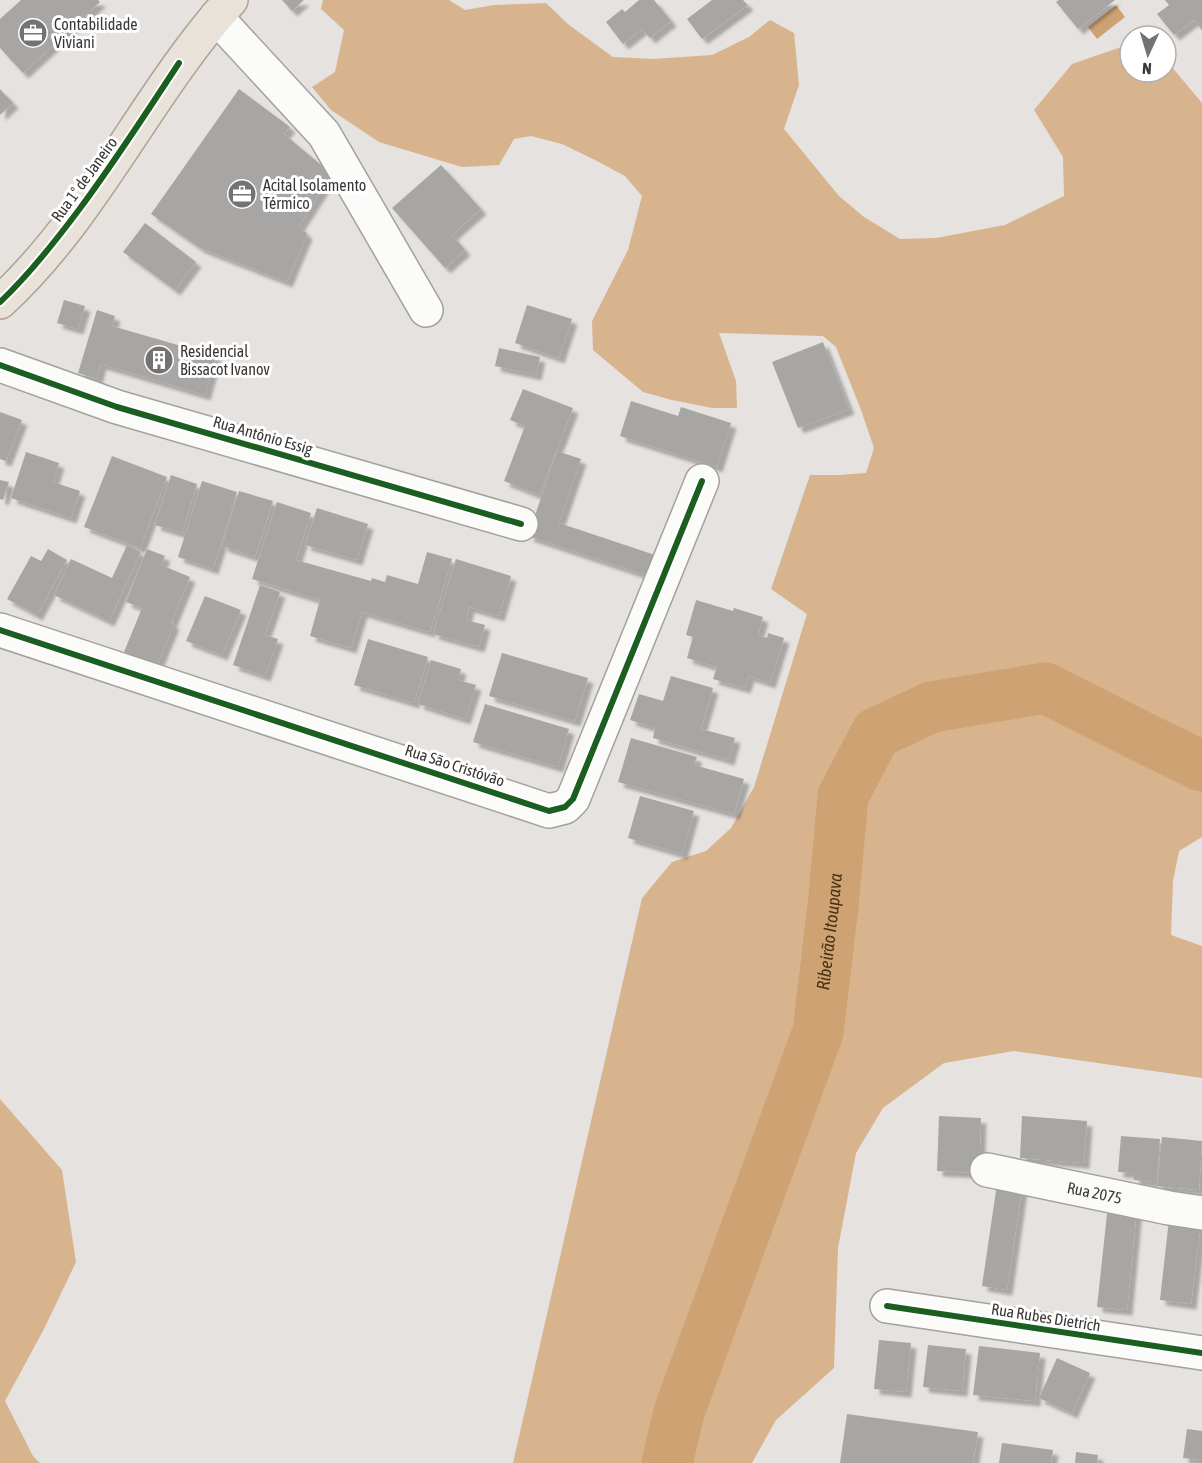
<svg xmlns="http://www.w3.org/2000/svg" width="1202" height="1463" font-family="'Asap Condensed',sans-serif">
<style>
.forest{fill:#d7b48e}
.water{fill:#cea272}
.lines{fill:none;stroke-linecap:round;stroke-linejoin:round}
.river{stroke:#cea272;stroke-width:51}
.building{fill:#a8a6a5;filter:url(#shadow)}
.minor-casing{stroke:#a2a19f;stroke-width:36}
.major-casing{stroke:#ada192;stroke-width:36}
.minor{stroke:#fbfbfa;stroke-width:33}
.major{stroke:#e8e2db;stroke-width:33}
.cycleway-casing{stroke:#fff;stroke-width:10}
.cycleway{stroke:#1b5e20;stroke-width:6}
.labels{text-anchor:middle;stroke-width:6;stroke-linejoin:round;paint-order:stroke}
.poi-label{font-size:16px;fill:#393735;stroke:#fff;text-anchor:start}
.street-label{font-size:16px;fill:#393735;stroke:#fff}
.water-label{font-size:18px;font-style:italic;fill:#4b3114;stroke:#fff}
</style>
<defs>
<filter id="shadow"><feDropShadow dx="5.5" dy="5.5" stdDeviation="1.5" flood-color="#0004"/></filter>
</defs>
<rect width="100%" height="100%" fill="#e5e2e0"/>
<g class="forest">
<polygon points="323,0 449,0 465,10 494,5 546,3 569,25 613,57 653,59 712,55 749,37 770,20 794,33 799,85 784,129 839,196 864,217 900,239 936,238 1005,225 1064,196 1063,157 1034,110 1072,64 1130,44 1130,72 1166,72 1166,60 1202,103 1202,837 1179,851 1173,881 1171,935 1202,946 1202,1078 1014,1051 944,1063 883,1108 856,1153 838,1248 834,1368 776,1420 752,1463 513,1463 642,898 672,862 706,851 731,828 754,787 807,614 771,589 810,475 839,475 866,473 874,448 861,410 836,347 823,336 719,333 736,381 737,408 712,408 672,400 643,392 593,350 592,321 628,250 642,196 625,176 595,160 562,144 531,136 514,139 499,165 462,167 379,142 331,110 312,87 335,72 344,30 321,9"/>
<polygon points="0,1099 62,1170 76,1262 44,1329 5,1401 33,1456 40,1463 0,1463"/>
</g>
<polygon class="water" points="1116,5 1125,17 1097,39 1088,27"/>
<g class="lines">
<path class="river" id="s1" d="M667 1463 679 1412 818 1032 833 906 843 796 876 733 932 707 1045 688 1146 739 1202 766"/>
</g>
<g class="building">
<polygon points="21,0 98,0 100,2 23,73 0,48 0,19"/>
<polygon points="282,0 304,0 292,11"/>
<polygon points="639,0 654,0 671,21 650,38 642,29 623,44 606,22 622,9 625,12"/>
<polygon points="712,0 743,0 748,5 702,39 687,19"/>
<polygon points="1059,0 1115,0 1078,29 1056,2"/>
<polygon points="1165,0 1202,0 1202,30 1194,20 1174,35 1157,14 1169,5"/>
<polygon points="0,89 13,103 0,115"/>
<polygon points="239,89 290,127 284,134 332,174 299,226 307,234 287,282 200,248 151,214"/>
<polygon points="441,165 481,209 452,235 465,250 445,268 392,208"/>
<polygon points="145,223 196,262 175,290 123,252"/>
<polygon points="64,300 85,306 78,329 57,323"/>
<polygon points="527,305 572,319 559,358 515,343"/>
<polygon points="97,310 115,316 112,326 216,356 205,395 101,364 97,379 78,373"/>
<polygon points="823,342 849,409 798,428 772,362"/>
<polygon points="499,348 540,357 536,375 495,366"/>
<polygon points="523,389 573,408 539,495 504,481 525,426 510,420"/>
<polygon points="631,401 678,416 681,407 731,423 717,467 620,436"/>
<polygon points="0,412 22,420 6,461 0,459"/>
<polygon points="557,451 581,459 559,523 658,556 651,577 528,536"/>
<polygon points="26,452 59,463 53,482 80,491 71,518 11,498"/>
<polygon points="112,456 167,477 140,548 84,527"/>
<polygon points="171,475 197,484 182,533 155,525"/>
<polygon points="0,480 9,482 3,500 0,499"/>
<polygon points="202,481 237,492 213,569 178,557"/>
<polygon points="239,491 273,501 255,557 222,546"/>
<polygon points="277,502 311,513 296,560 371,581 372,578 385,582 387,575 418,584 427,552 452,559 430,632 362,612 351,648 310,636 320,600 252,579"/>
<polygon points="317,508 368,524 357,560 305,545"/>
<polygon points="127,545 141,552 109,621 54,595 71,559 112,578"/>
<polygon points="48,549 67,560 37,615 7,599 31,556 41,561"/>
<polygon points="147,549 165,556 161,565 190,577 171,623 174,624 157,665 124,652 142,608 126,602"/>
<polygon points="456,559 511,576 499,616 469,607 466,620 485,625 479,647 433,634"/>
<polygon points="260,585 280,592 265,635 278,639 265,676 233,665"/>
<polygon points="205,596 241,610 222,655 186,641"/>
<polygon points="696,600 733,611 734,608 763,617 758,635 767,638 768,633 784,638 770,683 749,676 745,688 713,679 717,667 687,658 693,637 686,635"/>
<polygon points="368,639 428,657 414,703 354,685"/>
<polygon points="502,653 588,678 575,721 489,696"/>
<polygon points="431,660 461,669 458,680 476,685 465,719 418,704"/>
<polygon points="671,676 713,688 701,729 735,738 729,760 653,738 655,728 630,720 639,694 663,701"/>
<polygon points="485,704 569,729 558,767 473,742"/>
<polygon points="631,738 697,757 694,765 744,779 734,814 618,782"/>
<polygon points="640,796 694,811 682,854 628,838"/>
<polygon points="939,1116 981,1118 979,1173 937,1171"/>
<polygon points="1022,1116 1087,1121 1084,1163 1020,1158"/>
<polygon points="1121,1136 1160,1139 1157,1182 1134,1180 1134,1173 1118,1172"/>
<polygon points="1162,1137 1202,1141 1199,1190 1157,1186"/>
<polygon points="997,1184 1022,1188 1007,1290 982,1286"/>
<polygon points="1108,1205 1137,1208 1127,1310 1097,1307"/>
<polygon points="1169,1219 1201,1222 1191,1304 1160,1300"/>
<polygon points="879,1340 911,1343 906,1392 874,1389"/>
<polygon points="928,1345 966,1349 962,1391 923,1387"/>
<polygon points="979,1346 1040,1353 1035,1401 973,1395"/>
<polygon points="1057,1358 1090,1373 1072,1413 1039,1398"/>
<polygon points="847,1414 978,1432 973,1463 840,1463"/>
<polygon points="1187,1429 1202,1431 1202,1460 1183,1458"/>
<polygon points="1002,1443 1053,1450 1051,1463 999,1463"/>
<polygon points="1076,1452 1098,1455 1097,1463 1075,1463"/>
</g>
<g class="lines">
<g class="minor-casing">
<g id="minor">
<polyline points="216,17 324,134 426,310"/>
<polyline points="0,365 117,407 521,524"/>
<polyline points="0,630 549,811 565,807 573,799 702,481"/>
<path id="s2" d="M987 1170 1169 1208 1202 1213"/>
<polyline points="887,1306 1202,1353"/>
</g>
</g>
<g class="major-casing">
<path id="major" d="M0 302C94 216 146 94 231 0"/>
</g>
<use href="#minor" class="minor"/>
<use href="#major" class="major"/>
<g class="cycleway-casing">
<g id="cycleway">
<path d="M0 302C29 275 54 243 78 211 114 163 146 113 179 63"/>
<polyline points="0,365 117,407 521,524"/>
<polyline points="0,630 549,811 565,807 573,799 702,481"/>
<polyline points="887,1306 1202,1353"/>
</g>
</g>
<use href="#cycleway" class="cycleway"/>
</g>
<defs>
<g id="office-disc" transform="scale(1.5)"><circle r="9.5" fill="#757371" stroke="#fff"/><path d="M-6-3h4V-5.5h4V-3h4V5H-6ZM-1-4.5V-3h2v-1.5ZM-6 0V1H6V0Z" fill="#fff"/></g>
<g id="building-disc" transform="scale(1.5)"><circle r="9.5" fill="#757371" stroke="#fff"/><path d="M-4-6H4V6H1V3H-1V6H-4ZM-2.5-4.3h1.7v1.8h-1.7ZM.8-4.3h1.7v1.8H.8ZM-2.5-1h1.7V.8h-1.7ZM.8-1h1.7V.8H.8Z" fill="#fff"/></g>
</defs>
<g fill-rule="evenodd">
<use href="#office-disc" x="33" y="33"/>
<use href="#office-disc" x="242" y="194"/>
<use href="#building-disc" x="159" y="360"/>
</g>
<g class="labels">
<g class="poi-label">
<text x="54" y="30">Contabilidade<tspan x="54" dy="18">Viviani</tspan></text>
<text x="263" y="191">Acital Isolamento<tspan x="263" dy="18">Térmico</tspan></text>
<text x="180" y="357">Residencial<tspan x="180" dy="18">Bissacot Ivanov</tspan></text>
</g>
<g class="street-label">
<text transform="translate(84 179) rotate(-54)" y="6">Rua 1º de Janeiro</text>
<text transform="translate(263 435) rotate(16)" y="6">Rua Antônio Essig</text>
<text transform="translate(455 765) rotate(18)" y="6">Rua São Cristóvão</text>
<text dy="6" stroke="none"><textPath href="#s2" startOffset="110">Rua 2075</textPath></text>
<text transform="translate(1046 1317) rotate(9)" y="6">Rua Rubes Dietrich</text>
</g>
<g class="water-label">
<text dy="6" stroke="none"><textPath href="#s1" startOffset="558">Ribeirão Itoupava</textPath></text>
</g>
</g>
<g transform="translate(1148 54) rotate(184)"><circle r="28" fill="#ffffff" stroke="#b0afae" stroke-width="1.5"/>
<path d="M0-4.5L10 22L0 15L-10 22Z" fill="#757371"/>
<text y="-9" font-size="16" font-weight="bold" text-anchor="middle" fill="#393735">N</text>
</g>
</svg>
